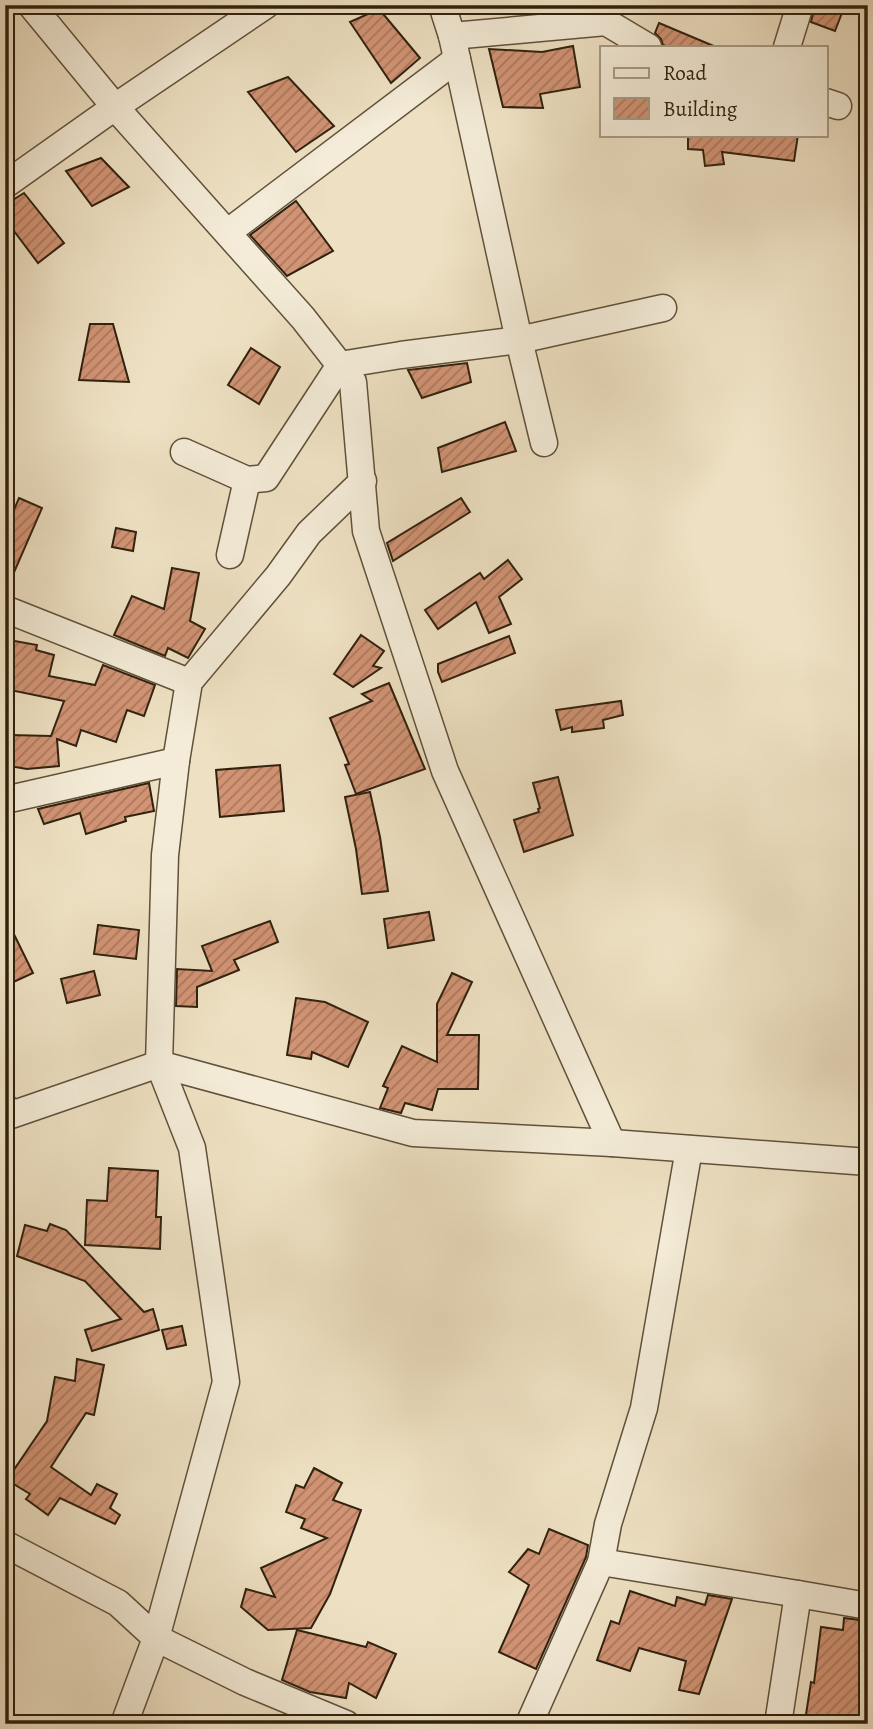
<svg xmlns="http://www.w3.org/2000/svg" width="873" height="1729" font-family="Alegreya,serif">
<style>
.building{fill:url(#building-hatch);stroke:#30210e;stroke-width:2}
.lines{fill:none;stroke-linecap:round;stroke-linejoin:round}
.minor-casing{stroke:#60513b;stroke-width:29}
.minor{stroke:#f4ecd8;stroke-width:26}
</style>
<defs>
<pattern id="building-hatch" width="6" height="6" patternUnits="userSpaceOnUse" patternTransform="scale(1.75)"><rect width="6" height="6" fill="#d29475"/><path d="M-1 1l2-2M0 6l6-6M5 7l2-2" fill="none" stroke="#ab785e"/></pattern>
</defs>
<rect width="100%" height="100%" fill="#eee1c3"/>
<filter id="stains"><feTurbulence type="fractalNoise" baseFrequency=".00286" numOctaves="4"/><feColorMatrix values="0 0 0 0 .2 0 0 0 0 .09 0 0 0 0 .02 0 0 0 .5 -.17"/></filter>
<radialGradient id="worn" r=".72"><stop offset=".6" stop-color="#630" stop-opacity="0"/><stop offset="1" stop-color="#630" stop-opacity=".3"/></radialGradient>
<g class="building">
<polygon points="815,5 845,5 835,31 811,22"/>
<polygon points="379,9 420,58 391,83 350,22"/>
<polygon points="659,23 716,47 669,47 663,45 661,39 655,33"/>
<polygon points="573,46 580,87 540,94 543,108 503,107 489,49 542,52"/>
<polygon points="288,77 334,126 296,152 248,92"/>
<polygon points="688,135 798,135 794,161 722,152 724,164 705,166 703,150 688,149"/>
<polygon points="101,158 129,187 92,206 66,171"/>
<polygon points="24,193 64,243 38,263 5,219 5,205"/>
<polygon points="296,201 333,251 287,276 250,235"/>
<polygon points="90,324 113,324 129,382 79,380"/>
<polygon points="251,348 280,367 259,404 228,385"/>
<polygon points="467,363 471,382 422,398 408,370"/>
<polygon points="505,422 516,451 442,472 438,448"/>
<polygon points="19,498 42,508 5,593 5,531"/>
<polygon points="461,498 470,512 393,561 387,543"/>
<polygon points="116,528 136,532 133,551 112,547"/>
<polygon points="508,560 522,579 499,597 511,624 489,633 476,602 438,629 425,610 480,573 484,579"/>
<polygon points="172,568 199,573 190,621 205,629 188,658 168,648 165,656 114,635 132,596 164,609"/>
<polygon points="361,635 384,651 373,666 381,668 353,687 334,674"/>
<polygon points="509,636 515,653 442,682 438,672 438,664"/>
<polygon points="9,640 37,645 36,650 54,655 49,676 95,685 103,665 155,685 144,716 127,710 116,742 81,730 76,746 57,739 59,766 27,769 9,766 11,735 51,736 64,701 5,689 5,657"/>
<polygon points="389,683 425,769 356,794 345,765 349,764 330,718 372,701 362,694"/>
<polygon points="621,701 623,715 603,720 604,728 572,732 572,727 561,730 556,710"/>
<polygon points="280,765 284,811 220,817 216,770"/>
<polygon points="558,777 573,835 524,852 514,820 539,812 538,809 540,808 533,783"/>
<polygon points="149,783 154,811 125,817 126,821 86,834 80,813 44,824 38,809"/>
<polygon points="370,792 380,837 388,891 362,894 356,849 345,797"/>
<polygon points="429,912 434,940 388,948 384,919"/>
<polygon points="5,916 33,973 5,986"/>
<polygon points="270,921 278,942 234,960 239,970 197,987 197,1007 176,1006 177,969 212,971 202,946"/>
<polygon points="98,925 139,930 136,959 94,954"/>
<polygon points="94,971 100,995 67,1003 61,979"/>
<polygon points="452,973 472,982 447,1035 479,1035 478,1089 438,1089 432,1110 405,1103 401,1113 380,1108 388,1088 383,1086 402,1046 437,1062 437,1004"/>
<polygon points="296,998 325,1002 368,1022 348,1067 312,1052 311,1059 287,1055"/>
<polygon points="109,1168 158,1171 156,1217 161,1217 160,1249 85,1245 87,1200 107,1201"/>
<polygon points="50,1224 66,1230 144,1312 153,1309 159,1330 92,1351 85,1330 121,1319 85,1281 17,1256 25,1225 47,1231"/>
<polygon points="182,1326 186,1345 167,1349 162,1330"/>
<polygon points="77,1359 104,1365 94,1415 86,1413 51,1467 91,1495 97,1484 117,1494 110,1508 120,1515 115,1524 60,1498 48,1515 26,1499 30,1494 7,1480 47,1421 55,1377 75,1381"/>
<polygon points="314,1468 342,1483 333,1500 361,1510 330,1594 311,1628 268,1630 241,1607 246,1589 275,1597 261,1568 327,1538 301,1528 305,1519 286,1512 296,1485 304,1488"/>
<polygon points="549,1529 588,1545 586,1557 536,1669 499,1652 529,1585 509,1572 528,1549 539,1554"/>
<polygon points="630,1591 675,1606 677,1597 705,1605 708,1595 732,1599 699,1694 679,1690 686,1661 639,1648 630,1671 597,1660 611,1621 619,1624"/>
<polygon points="844,1618 868,1621 868,1695 863,1694 859,1724 805,1721 811,1682 814,1683 821,1627 843,1630"/>
<polygon points="297,1630 366,1647 368,1642 396,1654 376,1698 349,1683 346,1698 310,1692 282,1680"/>
</g>
<g class="lines">
<g class="minor-casing">
<g id="minor">
<polyline points="31,5 115,107 303,318 353,382 366,531 445,771 612,1143"/>
<polyline points="442,5 452,36 519,340 544,443"/>
<polyline points="452,36 606,22 648,47"/>
<polyline points="787,47 800,5"/>
<polyline points="826,102 838,106"/>
<polyline points="5,185 115,107 266,5"/>
<polyline points="228,232 457,59"/>
<polyline points="184,452 247,480 266,478 340,365 401,355 519,340 663,308"/>
<polyline points="230,555 247,480"/>
<polyline points="5,609 189,682"/>
<polyline points="5,800 176,761"/>
<polyline points="5,1107 11,1115 159,1064 413,1133 612,1143 868,1162"/>
<polyline points="5,1544 118,1603 156,1638 245,1682 346,1724"/>
<polyline points="601,1562 798,1594"/>
<polyline points="124,1724 156,1638 226,1382 192,1148 159,1064 165,855 176,761 189,682 278,576 309,533 363,481"/>
<polyline points="529,1724 601,1562 608,1524 644,1408 689,1149"/>
<polyline points="778,1724 798,1594 868,1606"/>
</g>
</g>
<use href="#minor" class="minor"/>
</g>
<rect width="873" height="1729" fill="none" stroke="#eee1c3" stroke-width="28"/>
<rect x="7" y="7" width="859" height="1715" fill="none" stroke="#30210e" stroke-width="3.5"/>
<rect x="14" y="14" width="845" height="1701" fill="none" stroke="#30210e" stroke-width="2"/>
<rect x="600" y="46" width="228" height="91" fill="#f4ecd8" stroke="#a69b87" stroke-width="2"/>
<rect x="614" y="68" width="35" height="10" fill="#f4ecd8" stroke="#a69b87" stroke-width="2"/>
<text x="663" y="80" font-size="21" fill="#30210e">Road</text>
<rect x="614" y="98" width="35" height="21" fill="url(#building-hatch)" stroke="#a69b87" stroke-width="2"/>
<text x="663" y="116" font-size="21" fill="#30210e">Building</text>
<rect width="100%" height="100%" filter="url(#stains)"/>
<rect width="100%" height="100%" fill="url(#worn)"/>
</svg>
